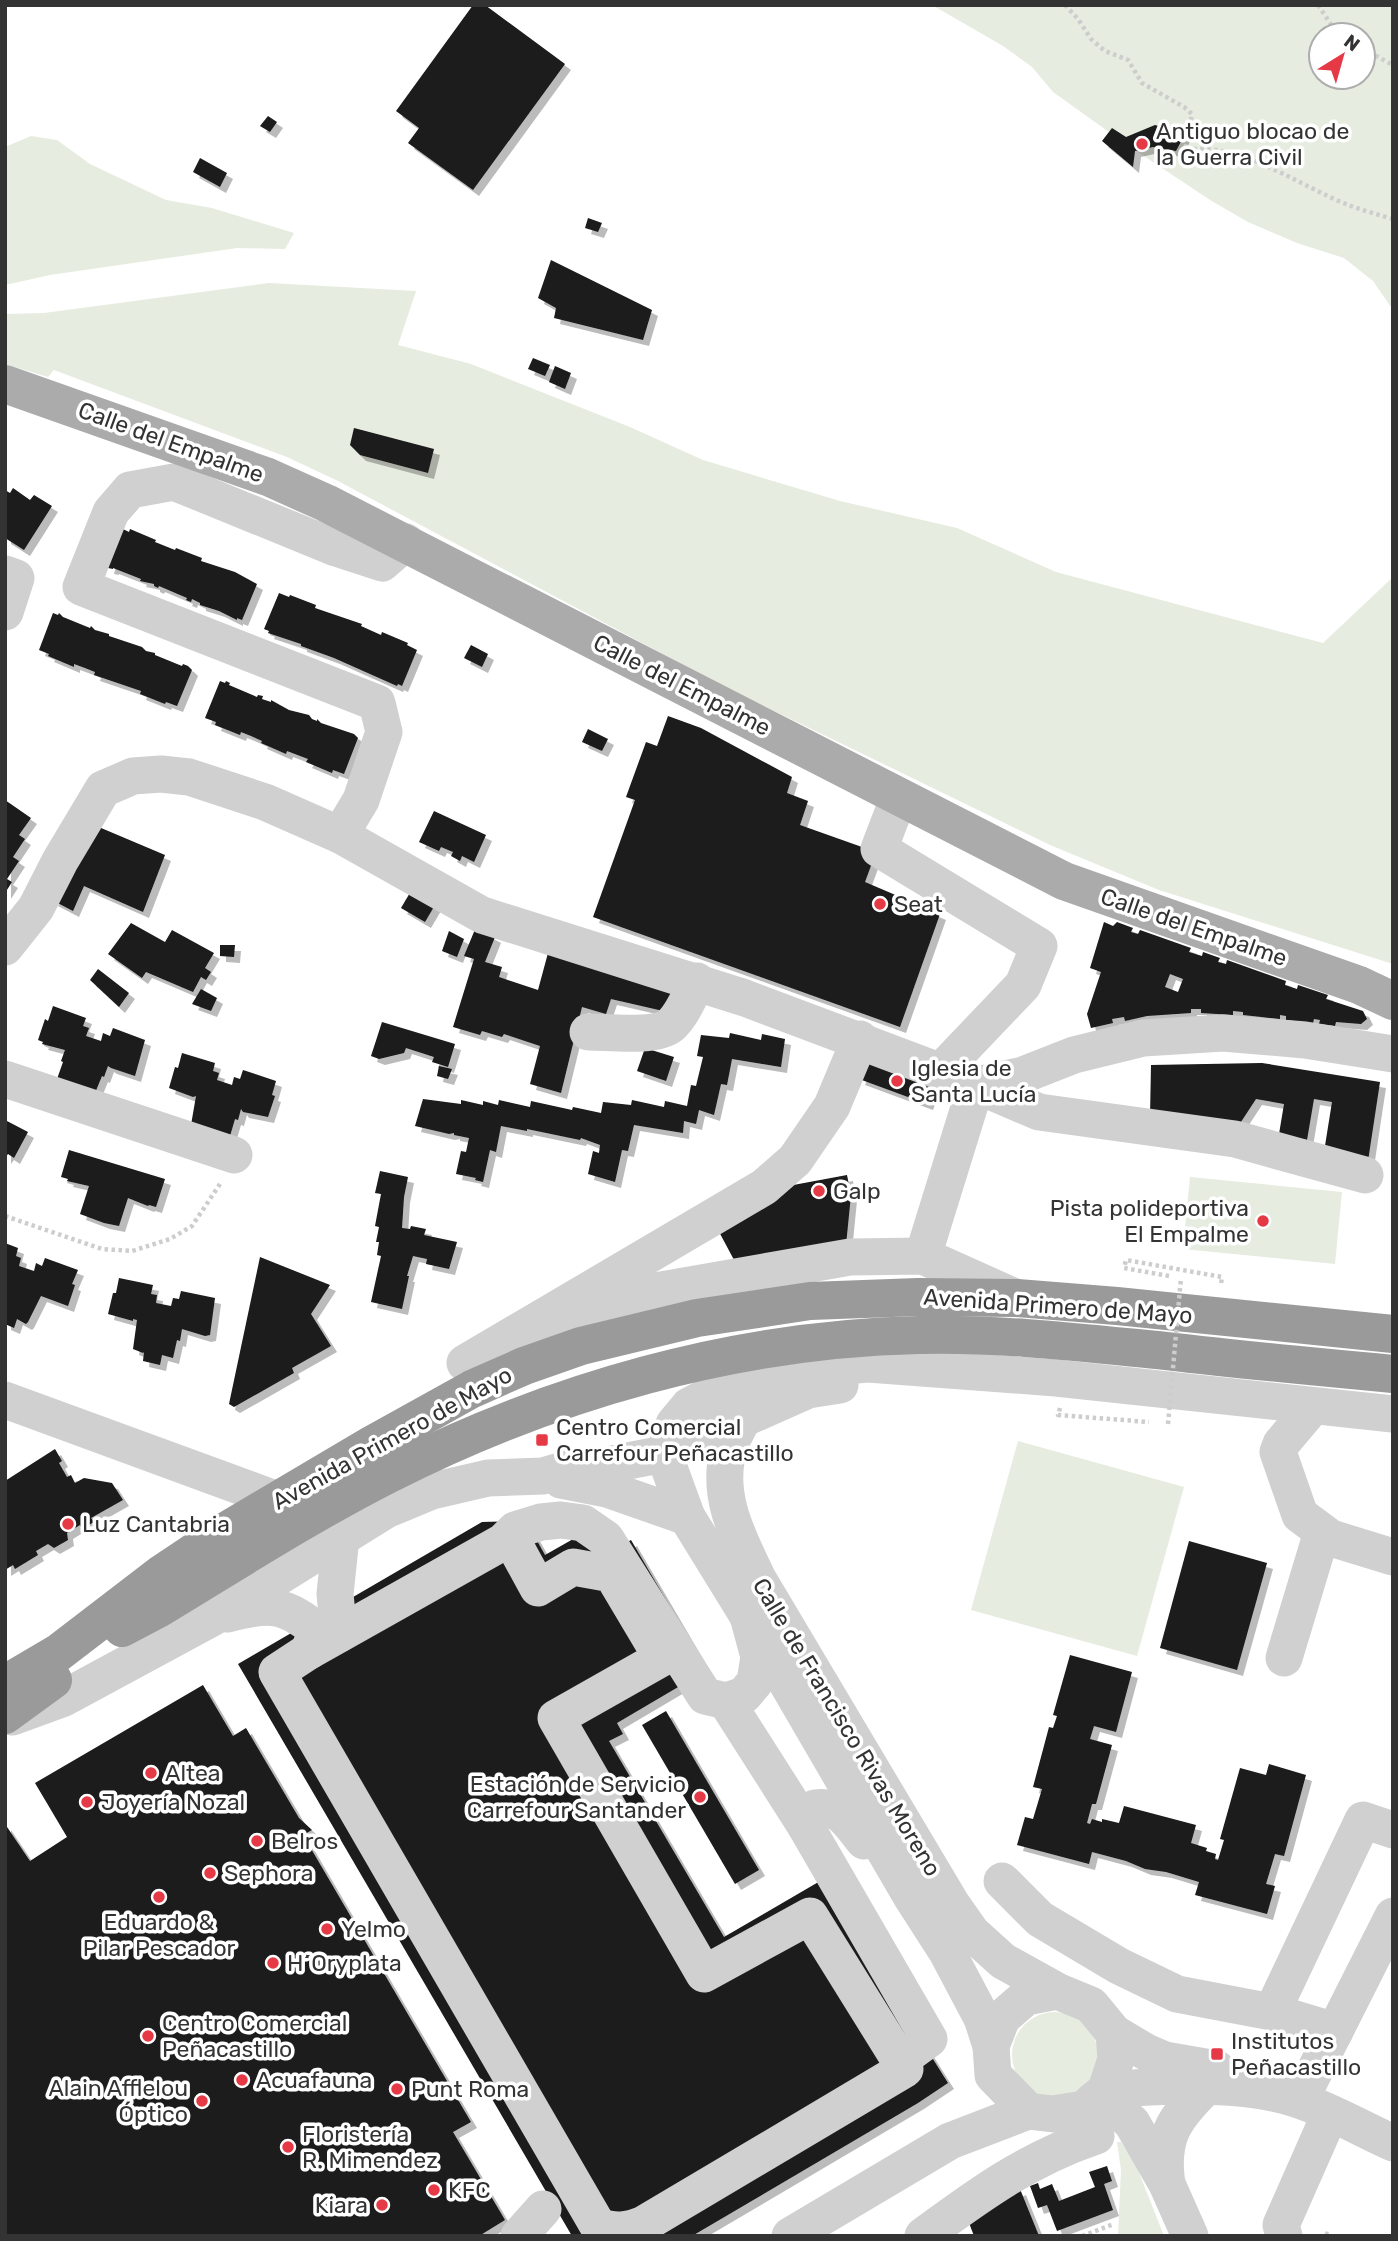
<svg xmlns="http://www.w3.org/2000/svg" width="1398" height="2241" font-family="Rubik,sans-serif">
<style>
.green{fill:#e6ecdf;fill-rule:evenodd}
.building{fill:#1a1a1a;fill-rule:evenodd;filter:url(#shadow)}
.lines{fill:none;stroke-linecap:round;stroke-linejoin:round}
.path{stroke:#cdcdcd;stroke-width:4.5;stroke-dasharray:3.5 3.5;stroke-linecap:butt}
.minor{stroke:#d0d0d0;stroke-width:37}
.major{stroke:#ababab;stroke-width:38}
.highway{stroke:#9a9a9a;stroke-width:38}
.path-bridge{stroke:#cdcdcd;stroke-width:4.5;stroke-dasharray:3.5 3.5;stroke-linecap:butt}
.poi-dot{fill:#e63946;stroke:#fff;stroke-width:2.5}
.labels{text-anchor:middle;stroke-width:7;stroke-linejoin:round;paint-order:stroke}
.poi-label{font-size:23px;fill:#333;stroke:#fff;text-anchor:start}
.street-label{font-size:23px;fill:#333;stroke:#fff}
</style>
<defs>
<filter id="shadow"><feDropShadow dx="6" dy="6" stdDeviation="0" flood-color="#0004"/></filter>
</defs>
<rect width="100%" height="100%" fill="#fff"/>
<g class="green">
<path d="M932 5H1393V310L1373 281 1344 258 1297 243 1248 222 1210 200 1123 142 1053 92 1032 67 1003 46ZM1321 35H1363V77H1321Z"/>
<polygon points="31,136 57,140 90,164 166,200 212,208 294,233 285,249 237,248 50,275 5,285 5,147"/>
<polygon points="269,283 416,291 398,345 471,364 630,427 703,460 840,501 957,528 1056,572 1323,643 1393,577 1393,964 1159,890 1050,845 721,685 338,481 287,457 54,370 48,377 5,364 5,314 44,313"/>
<polygon points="1190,1177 1342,1192 1335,1264 1183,1249"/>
<polygon points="1018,1441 1184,1487 1137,1656 971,1610"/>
<circle cx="1055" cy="2055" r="43"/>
<polygon points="1117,2142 1121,2142 1136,2165 1164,2236 1118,2236 1121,2170"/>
</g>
<g class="building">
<polygon points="473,5 485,5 565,64 473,190 408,143 419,128 396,111"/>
<polygon points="268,116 277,122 270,132 260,126"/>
<polygon points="1155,125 1185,134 1176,151 1153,147 1135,151 1133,167 1102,141 1112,128 1126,137"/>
<polygon points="200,158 227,173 220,187 193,172"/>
<polygon points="588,218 602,223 598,232 585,228"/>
<polygon points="551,260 652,310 643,340 554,318 556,308 538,298"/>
<polygon points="533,358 550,365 545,376 528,369"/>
<polygon points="555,366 571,373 565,389 549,382"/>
<polygon points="354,428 434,449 428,473 360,455 350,445"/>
<polygon points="13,488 30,500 34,495 52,506 24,550 5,538 5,490 10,493"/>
<polygon points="119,527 129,532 130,529 156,540 155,542 175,550 176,548 202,558 201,561 235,572 257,584 242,620 237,618 237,620 219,611 200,605 200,603 192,599 191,602 186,600 187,598 159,586 158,588 154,586 154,584 140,581 141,579 113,568 113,569 108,568"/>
<polygon points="279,593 289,597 290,595 316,605 315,608 362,624 361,626 381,635 382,632 408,643 407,645 417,650 402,686 398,684 397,686 334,658 301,646 301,644 268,633 269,631 264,629"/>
<polygon points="53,613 58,615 59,613 63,617 90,628 91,626 95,630 109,634 109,636 142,647 146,651 155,653 155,655 182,666 183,664 188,666 192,670 177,706 166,702 165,704 140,694 141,691 94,675 95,672 85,668 74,664 74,667 48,656 49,654 39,650"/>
<polygon points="471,645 488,654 482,667 464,658"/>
<polygon points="220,681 225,683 226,681 230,683 229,685 257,697 258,695 263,696 262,699 271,702 271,700 289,710 309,715 312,719 317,721 317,719 321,723 354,734 358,738 344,774 333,770 332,773 306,762 308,759 287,751 286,754 261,743 262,741 251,736 241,732 240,735 215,725 216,722 205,718"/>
<polygon points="668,716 701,728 792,777 787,793 808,801 800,825 876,852 865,882 940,914 900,1027 593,917 635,800 626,797 646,742 657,746"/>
<polygon points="588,729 608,739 602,751 582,742"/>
<polygon points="5,800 31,818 19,835 25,839 13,857 19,861 7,879 12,882 5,893"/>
<polygon points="434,811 486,835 474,862 462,856 460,861 451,856 453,852 441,847 439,851 419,842"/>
<polygon points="94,825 165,855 143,912 84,886 73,911 52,900"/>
<polygon points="411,891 435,905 425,922 401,908"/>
<path d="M1104 922 1113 926 1117 922 1133 928 1131 932 1138 934 1140 930 1191 948 1189 952 1202 956 1203 952 1220 958 1218 962 1226 964 1227 960 1286 981 1285 985 1297 989 1298 985 1328 995 1326 999 1363 1011 1367 1019 1361 1024 1336 1022 1335 1026 1319 1024 1320 1020 1314 1019 1313 1023 1286 1020V1016L1280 1015V1019L1243 1015V1012L1233 1011V1015L1201 1013V1009H1191V1013L1147 1016 1125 1021 1124 1017 1112 1019 1113 1023 1091 1028 1087 1014 1101 972 1090 968ZM1170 974 1183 979 1178 992 1165 987Z"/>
<polygon points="131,923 165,942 172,930 214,953 205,968 211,972 206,980 201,977 193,992 146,972 142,978 108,954"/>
<polygon points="476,927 495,937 485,962 502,967 499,977 538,990 548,953 669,985 675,998 672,1013 611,999 606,1014 582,1007 561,1093 530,1084 540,1046 504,1034 502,1037 482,1031 480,1035 453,1027 474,959 464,956"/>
<polygon points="449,931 464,939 457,957 442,951"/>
<polygon points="220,945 235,945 234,957 220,956"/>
<polygon points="98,969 129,993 119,1007 90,980"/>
<polygon points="201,989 217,998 211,1011 192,1004"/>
<polygon points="53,1006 86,1018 83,1026 89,1028 86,1036 101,1041 103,1033 110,1036 113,1028 145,1040 135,1076 111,1068 108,1066 104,1077 102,1076 95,1093 57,1079 63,1062 61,1061 65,1050 42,1044 43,1042 38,1040 45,1019 48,1021"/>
<polygon points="382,1022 455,1044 448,1067 432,1062 434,1057 406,1048 404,1053 379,1059 371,1056"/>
<polygon points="730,1033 761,1040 762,1034 785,1039 781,1067 732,1059 727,1085 721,1084 714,1115 699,1110 696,1124 684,1121 683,1133 634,1125 628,1151 622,1150 615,1182 588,1174 593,1151 599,1153 600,1145 581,1138 580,1140 527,1129 527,1131 501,1126 496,1152 490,1150 483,1182 475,1180 476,1178 456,1174 461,1151 466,1152 469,1138 454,1135 454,1133 449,1134 415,1126 423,1099 461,1104 461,1100 483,1105 483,1101 498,1105 499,1100 530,1107 531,1101 572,1110 573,1107 601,1113 603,1102 631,1105 632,1100 664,1107 665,1101 687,1106 691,1085 696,1086 703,1057 697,1056 701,1035 729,1038"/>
<polygon points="645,1048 674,1057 666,1081 637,1071"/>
<polygon points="182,1053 215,1063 213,1071 219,1073 217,1080 232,1085 234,1077 240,1079 243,1070 276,1081 272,1095 275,1096 268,1117 243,1112 241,1109 238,1120 235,1119 230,1136 191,1125 196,1096 193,1097 169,1088 175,1067 178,1068"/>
<polygon points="868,1057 935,1082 927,1104 859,1079"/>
<polygon points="1262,1063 1380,1082 1368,1161 1324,1152 1332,1102 1314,1099 1307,1140 1279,1134 1284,1104 1256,1099 1237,1128 1150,1117 1151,1065"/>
<polygon points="439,1066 452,1069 448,1079 437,1076"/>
<polygon points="5,1120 28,1132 14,1158 8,1154 5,1158"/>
<polygon points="69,1150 165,1179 156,1207 149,1205 148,1206 128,1198 119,1226 104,1223 80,1214 89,1186 67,1181 68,1179 61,1177"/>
<polygon points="380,1171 408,1177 404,1197 402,1228 410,1229 411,1226 426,1229 424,1235 457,1242 449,1269 426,1264 427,1259 413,1256 407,1276 409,1276 402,1309 371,1302 381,1256 377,1255 379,1242 376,1242 379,1227 375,1226 381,1194 375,1193"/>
<polygon points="847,1175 851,1195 845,1255 741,1273 717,1228 788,1186"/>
<polygon points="5,1243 18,1248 16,1256 21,1258 19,1266 34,1271 36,1263 42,1266 45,1258 78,1270 72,1284 75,1285 68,1306 41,1296 28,1322 26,1324 17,1319 14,1328 5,1324"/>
<polygon points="260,1257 330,1285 311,1314 331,1346 292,1368 294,1373 234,1407 229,1404"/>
<polygon points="119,1278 153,1285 151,1294 157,1295 156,1303 171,1306 173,1298 179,1299 181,1291 215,1298 210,1335 205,1336 182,1329 180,1341 177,1340 173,1358 162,1355 160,1365 143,1361 144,1352 143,1353 133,1349 137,1320 133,1319 133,1321 108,1314 113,1293 116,1293"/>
<polygon points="55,1449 62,1461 59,1463 67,1477 71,1475 75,1483 84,1478 112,1483 123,1500 91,1518 94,1522 82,1529 80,1525 67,1533 68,1540 54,1548 48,1544 36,1551 38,1555 15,1569 13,1565 5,1570 5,1481"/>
<polygon points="526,1521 545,1555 582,1534 597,1560 631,1540 707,1670 617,1723 623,1734 609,1741 724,1937 827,1877 904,2013 948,2083 918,2103 692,2236 572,2236 238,1664 482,1522"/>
<polygon points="1189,1541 1267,1563 1237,1670 1160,1648"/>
<polygon points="1070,1655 1132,1672 1116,1732 1094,1726 1090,1739 1112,1745 1096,1804 1092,1804 1087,1823 1090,1824 1092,1819 1102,1822 1102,1819 1119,1823 1124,1806 1196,1825 1191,1843 1207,1848 1206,1851 1216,1854 1215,1859 1218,1860 1224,1840 1220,1839 1240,1768 1266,1775 1269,1764 1306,1775 1284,1856 1275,1854 1266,1884 1275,1886 1267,1914 1195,1895 1199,1882 1166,1872 1145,1869 1126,1861 1092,1852 1089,1864 1017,1845 1025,1817 1033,1819 1042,1789 1033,1787 1049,1727 1053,1728 1057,1716 1053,1715"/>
<polygon points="203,1685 233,1736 246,1728 299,1818 312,1830 303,1835 471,2122 453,2132 505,2220 479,2236 5,2236 5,1824 30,1861 67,1837 35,1783"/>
<polygon points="666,1711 759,1870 735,1884 642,1725"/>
<polygon points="1107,2166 1112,2181 1104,2184 1113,2210 1057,2231 1047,2205 1038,2208 1030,2186 1038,2183 1040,2189 1052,2184 1059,2201 1095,2187 1089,2172"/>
<polygon points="1020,2189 1039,2236 974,2236 966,2215"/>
</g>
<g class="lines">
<g class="path">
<path d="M1065 5 1078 19 1091 39 1105 51 1128 60 1142 83 1184 107 1192 114 1185 150C1241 141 1300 187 1351 206 1365 211 1379 215 1393 219"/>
<polyline points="1318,5 1338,35"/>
<polyline points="1363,49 1393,65"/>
<polyline points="5,1216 102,1249 132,1251 170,1239 192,1226 222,1181"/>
<polyline points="1169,1276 1124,1268 1126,1260 1222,1277 1221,1284"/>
<polyline points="1060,1408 1058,1415 1149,1422"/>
<polyline points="1325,2233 1331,2236"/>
<polyline points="1082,2236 1114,2224"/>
</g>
<g class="minor">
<polyline points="5,574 16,578 5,612"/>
<polyline points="899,797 879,849 1039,946 1023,985 941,1071"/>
<polyline points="340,835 361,800 384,732 377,703 81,587 111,512 130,490 174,482 336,548 382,563 406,542"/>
<polyline points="5,947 36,908 60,861 103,789 133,776 161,774 189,777 265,802 340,835 482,915 745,998 976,1085 1023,1075 1074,1055 1143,1038 1223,1033 1305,1040 1393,1054"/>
<path d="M588 1032C609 1032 656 1038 671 1025 683 1014 690 995 697 981"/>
<polyline points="5,1079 234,1155"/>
<polyline points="923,1256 976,1085 1039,1112 1235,1139 1365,1175"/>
<polyline points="535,1358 601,1308 644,1293 850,1257 923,1256 1017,1298"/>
<polyline points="465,1363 764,1187 795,1160 832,1106 860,1039"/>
<polyline points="5,1400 278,1500"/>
<polyline points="1313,1406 1281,1444 1278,1452 1300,1515 1331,1538 1393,1557"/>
<path d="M743 1418C739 1428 732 1438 729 1448 715 1495 738 1537 758 1579L951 1903 972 1933 1003 1961 1057 1991 1091 2005 1114 2033 1116 2059 1106 2090 1084 2109 1053 2114 1028 2111 993 2075 991 2046 1002 2018 1026 1997 1057 1991"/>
<polyline points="561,1480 607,1489 687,1517"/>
<path d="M503 1542 515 1546 538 1588 573 1567 612 1574 662 1658 556 1718 704 1974 810 1916 905 2069 644 2224C627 2231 615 2232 598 2226L277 1672 309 1651 503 1542 515 1530 541 1522 561 1520 583 1523 606 1539 705 1696 726 1701 744 1695 755 1682 759 1657 748 1616"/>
<path d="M227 1614C266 1604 282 1602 314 1628V1637L309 1651"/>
<polyline points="339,1634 335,1594 341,1537"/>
<polyline points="1284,1658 1322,1532"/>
<polyline points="726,1701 805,1825"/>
<polyline points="12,1717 64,1698 212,1618 386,1510 432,1491 488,1478 543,1476 577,1466 607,1465 664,1454 808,1390 840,1385"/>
<path d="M864 1841C850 1824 840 1804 815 1808L805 1825 929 2039 900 2060"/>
<polyline points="1002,1881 1040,1919 1119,1966 1177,1994 1272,2012 1335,2031"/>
<polyline points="1272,2012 1363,1820 1393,1830"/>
<polyline points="1114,2033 1146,2052 1165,2060 1217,2069"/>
<polyline points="991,2046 982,2018 947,1952 911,1896 748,1616 687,1517 664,1454 674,1424 689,1406 739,1380 799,1370 868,1364 1056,1378 1393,1414"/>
<path d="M1106 2090C1163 2085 1244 2081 1299 2100 1331 2111 1362 2129 1393 2143"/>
<polyline points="1094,2100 1117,2109 1132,2123 1167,2184 1190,2236"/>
<polyline points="1300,2100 1393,1916"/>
<path d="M1167 2184C1160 2138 1174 2118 1206 2087"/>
<polyline points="519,2236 543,2209"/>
<polyline points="790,2236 950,2141 1028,2111"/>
<path d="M923 2236C980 2194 1028 2159 1096 2136"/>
<polyline points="1284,2236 1281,2225 1330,2114"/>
</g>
<polyline class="major" points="5,384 268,477 326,503 1064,881 1359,985 1393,1001"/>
<g class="highway">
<path d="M122 1628 158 1609C234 1563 310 1514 389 1474 553 1391 735 1339 919 1335 1002 1333 1084 1343 1166 1351 1242 1360 1317 1367 1393 1374"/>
<polyline points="5,1684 58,1653 161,1574 224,1532 371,1445 472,1389 524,1366 581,1346 697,1318 810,1301 918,1297 1017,1298 1117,1306 1393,1334"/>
<polyline points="5,1715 53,1680"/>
</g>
<polyline class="path-bridge" points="1168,1424 1181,1278"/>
</g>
<g class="poi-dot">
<circle cx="1142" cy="144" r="7"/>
<circle cx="880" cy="904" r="7"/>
<circle cx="897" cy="1081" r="7"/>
<circle cx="819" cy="1191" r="7"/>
<circle cx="1263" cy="1221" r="7"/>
<rect x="535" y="1433" width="14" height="14" rx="3.5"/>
<circle cx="68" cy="1524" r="7"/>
<circle cx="151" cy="1773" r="7"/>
<circle cx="700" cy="1797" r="7"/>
<circle cx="87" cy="1802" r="7"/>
<circle cx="257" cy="1841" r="7"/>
<circle cx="210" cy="1873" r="7"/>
<circle cx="159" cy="1897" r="7"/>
<circle cx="327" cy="1929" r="7"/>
<circle cx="273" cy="1963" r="7"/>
<circle cx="148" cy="2036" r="7"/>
<rect x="1210" y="2047" width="14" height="14" rx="3.5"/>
<circle cx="242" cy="2080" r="7"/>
<circle cx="397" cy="2089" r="7"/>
<circle cx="202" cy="2101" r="7"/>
<circle cx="288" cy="2147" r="7"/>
<circle cx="434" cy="2190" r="7"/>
<circle cx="382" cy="2205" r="7"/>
</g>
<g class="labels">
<g class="poi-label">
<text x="1156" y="139">Antiguo blocao de<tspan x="1156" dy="26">la Guerra Civil</tspan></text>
<text x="894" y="912">Seat</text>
<text x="911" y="1076">Iglesia de<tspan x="911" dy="26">Santa Lucía</tspan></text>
<text x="833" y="1199">Galp</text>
<text x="1249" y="1216" text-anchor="end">Pista polideportiva<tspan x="1249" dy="26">El Empalme</tspan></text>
<text x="556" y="1435">Centro Comercial<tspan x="556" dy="26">Carrefour Peñacastillo</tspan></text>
<text x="82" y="1532">Luz Cantabria</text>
<text x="165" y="1781">Altea</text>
<text x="686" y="1792" text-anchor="end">Estación de Servicio<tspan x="686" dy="26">Carrefour Santander</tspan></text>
<text x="101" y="1810">Joyería Nozal</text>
<text x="271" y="1849">Belros</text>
<text x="224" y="1881">Sephora</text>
<text x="159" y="1930" text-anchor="middle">Eduardo &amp;<tspan x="159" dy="26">Pilar Pescador</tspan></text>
<text x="341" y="1937">Yelmo</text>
<text x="287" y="1971">H´Oryplata</text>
<text x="162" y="2031">Centro Comercial<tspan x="162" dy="26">Peñacastillo</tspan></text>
<text x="1231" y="2049">Institutos<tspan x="1231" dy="26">Peñacastillo</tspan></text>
<text x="256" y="2088">Acuafauna</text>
<text x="188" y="2096" text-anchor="end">Alain Afflelou<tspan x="188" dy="26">Óptico</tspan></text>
<text x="411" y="2097">Punt Roma</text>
<text x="302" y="2142">Floristería<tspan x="302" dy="26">R. Mimendez</tspan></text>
<text x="448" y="2198">KFC</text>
<text x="368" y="2213" text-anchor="end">Kiara</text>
</g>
<g class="street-label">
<text transform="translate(171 442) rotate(20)" y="8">Calle del Empalme</text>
<text transform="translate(682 685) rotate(27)" y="8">Calle del Empalme</text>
<text transform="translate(1194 927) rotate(19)" y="8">Calle del Empalme</text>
<text transform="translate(1058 1306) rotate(4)" y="8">Avenida Primero de Mayo</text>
<text transform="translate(392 1438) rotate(-29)" y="8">Avenida Primero de Mayo</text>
<text transform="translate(847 1727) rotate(59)" y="8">Calle de Francisco Rivas Moreno</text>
</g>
</g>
<rect width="1398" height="2241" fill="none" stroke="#333333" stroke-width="14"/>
<g transform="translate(1342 56) rotate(37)"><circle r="33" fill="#ffffff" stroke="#adadad" stroke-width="2"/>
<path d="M0-5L12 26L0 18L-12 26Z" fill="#e63946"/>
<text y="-10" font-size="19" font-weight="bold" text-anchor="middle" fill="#333333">N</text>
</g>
</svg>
